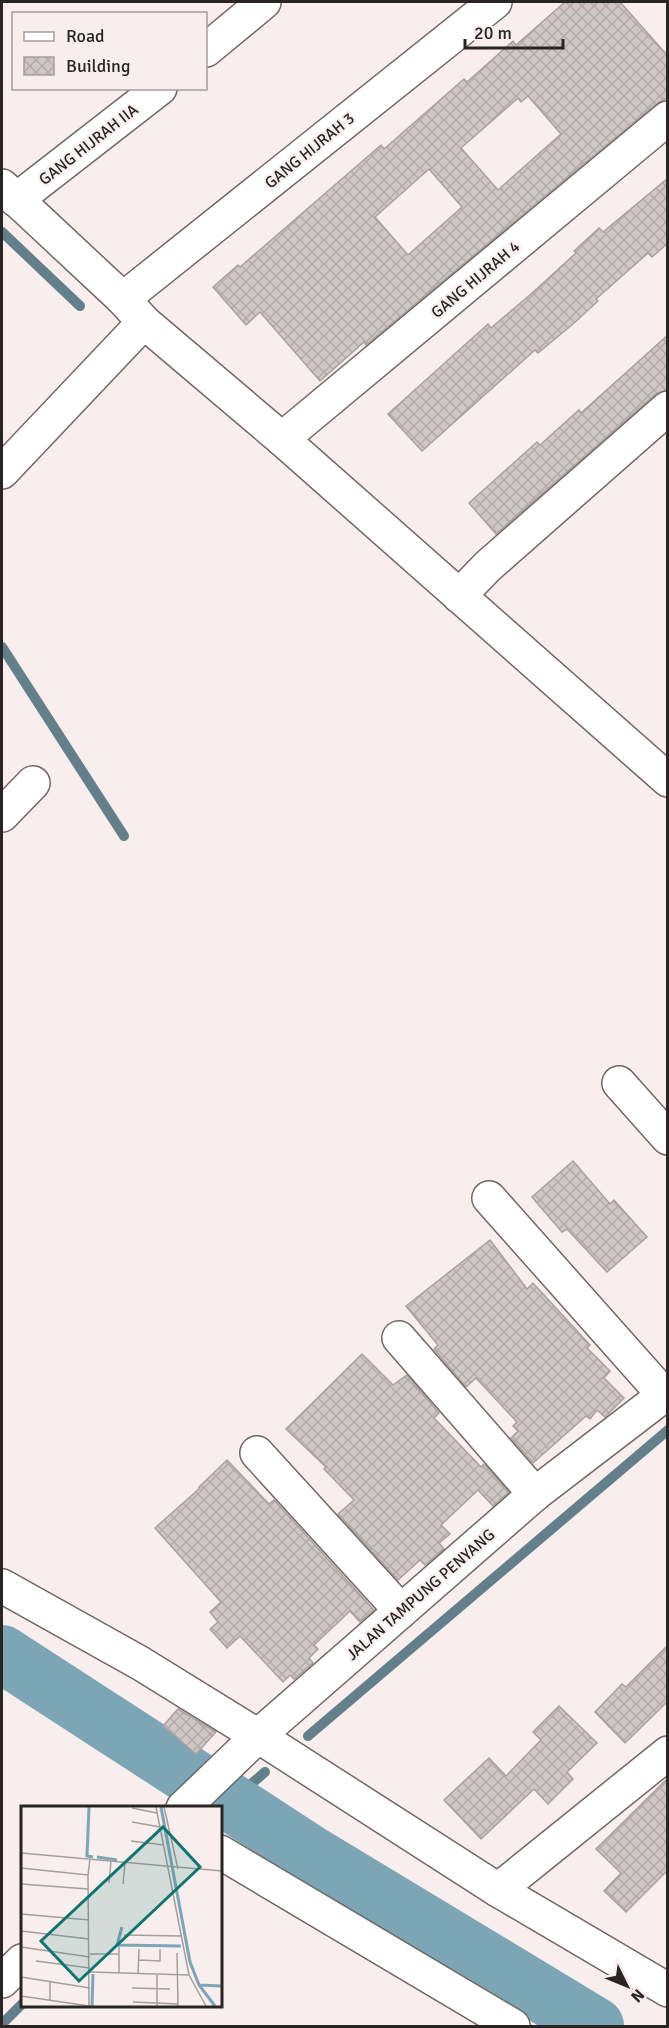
<svg xmlns="http://www.w3.org/2000/svg" width="669" height="2028" font-family="Signika,sans-serif">
<style>
.lines{fill:none;stroke-linecap:round;stroke-linejoin:round}
.stream{stroke:#637f8a;stroke-width:10}
.river{stroke:#7ca6b5;stroke-width:58}
.building{fill:url(#building-cross-hatch);stroke:#a9a19f;stroke-width:1.5;fill-rule:evenodd}
.street-casing{stroke:#706867;stroke-width:36}
.street{stroke:#fff;stroke-width:33}
.labels{text-anchor:middle;stroke-width:4.5;stroke-linejoin:round;paint-order:stroke}
.street-label{font-size:16px;fill:#282524;stroke:#f7eeed}
.inset-river{fill:none;stroke:#7ca6b5;stroke-width:3}
.inset-road{fill:none;stroke:#a49e9d;stroke-width:1.5}
.view{fill:#0f766e;fill-opacity:0.15;stroke:#0f766e;stroke-width:3}
.inset-edge{fill:none;stroke:#282524;stroke-width:3}
</style>
<defs>
<pattern id="building-cross-hatch" width="8" height="8" patternUnits="userSpaceOnUse" patternTransform="scale(1.5)"><rect width="8" height="8" fill="#cfc7c5"/><path d="M0 0l8 8M0 8l8-8" fill="none" stroke="#b2aba9"/></pattern>
</defs>
<rect width="100%" height="100%" fill="#f7eeed"/>
<g class="lines">
<g class="stream">
<polyline points="2,232 80,306"/>
<polyline points="2,647 124,836"/>
<polyline points="308,1736 668,1430"/>
<polyline points="220,1811 265,1772"/>
<polyline points="3,2023 22,2004"/>
</g>
<polyline class="river" points="2,1654 312,1855 595,2026"/>
</g>
<g class="building">
<path d="M565 2H620L668 56V97L656 104 366 345 364 342 320 381 260 312 246 325 213 287 238 265 240 267 381 145 384 149 464 79 467 82 513 41 516 45ZM528 96 561 134 498 190 461 148 518 98 521 102ZM429 169 462 207 408 255 375 217Z"/>
<polygon points="668,178 668,243 652,257 648,253 596,299 598,301 573,324 538,353 535,350 422,451 388,414 488,324 491,328 531,294 576,253 574,251 599,228 603,232"/>
<polygon points="668,335 668,390 656,394 496,534 469,503 537,442 540,445 579,410 581,413"/>
<polygon points="573,1161 610,1204 614,1200 647,1237 607,1272 567,1229 562,1232 532,1197"/>
<polygon points="490,1240 527,1289 533,1283 590,1345 587,1348 610,1371 604,1378 624,1398 605,1417 597,1410 590,1419 586,1416 533,1463 511,1438 518,1431 513,1426 517,1422 476,1378 466,1387 434,1349 438,1345 406,1306"/>
<polygon points="362,1354 393,1385 407,1375 439,1413 434,1418 481,1467 484,1464 509,1492 493,1506 478,1490 441,1525 450,1534 439,1543 444,1549 425,1565 420,1560 398,1580 338,1514 354,1500 324,1469 326,1467 286,1429"/>
<polygon points="227,1460 269,1504 274,1500 374,1610 360,1622 350,1611 314,1645 318,1649 309,1658 313,1663 294,1679 290,1675 283,1682 240,1636 227,1648 210,1629 218,1622 210,1612 221,1602 155,1528 200,1488 199,1487"/>
<polygon points="668,1645 668,1701 625,1743 595,1712 622,1684 626,1687"/>
<polygon points="559,1706 597,1743 567,1772 573,1779 548,1804 534,1789 481,1839 444,1800 489,1758 506,1776 541,1740 533,1732"/>
<polygon points="178,1709 216,1732 196,1754 163,1726"/>
<polygon points="668,1778 668,1870 626,1912 604,1891 621,1873 596,1849"/>
</g>
<g class="lines">
<g class="street-casing">
<g id="street">
<polyline points="206,50 264,2"/>
<polyline points="2,186 123,299 144,322 282,439 668,780"/>
<polyline points="16,200 160,88"/>
<polyline points="123,299 495,2"/>
<polyline points="282,439 668,118"/>
<polyline points="2,472 144,322"/>
<polyline points="459,596 488,566 668,408"/>
<polyline points="2,815 33,783"/>
<polyline points="619,1083 668,1138"/>
<polyline points="489,1198 664,1395"/>
<polyline points="399,1338 535,1494"/>
<polyline points="257,1453 401,1611"/>
<polyline points="2,1586 140,1663 258,1736 498,1890 668,1990"/>
<polyline points="183,1808 258,1736 535,1494 668,1392"/>
<polyline points="220,1852 513,2026"/>
<polyline points="498,1890 668,1753"/>
<polyline points="2,1981 22,1961"/>
</g>
</g>
<use href="#street" class="street"/>
</g>
<g class="labels">
<g class="street-label">
<text transform="translate(88 144) rotate(-38)" y="6">GANG HIJRAH IIA</text>
<text transform="translate(309 150) rotate(-39)" y="6">GANG HIJRAH 3</text>
<text transform="translate(475 279) rotate(-40)" y="6">GANG HIJRAH 4</text>
<text transform="translate(420 1594) rotate(-41)" y="6">JALAN TAMPUNG PENYANG</text>
</g>
</g>
<g transform="translate(21 1806)">
<rect width="201" height="201" fill="#f7eeed"/>
<path class="inset-river" d="M68 1 66 50 72 51M140 1 169 156 178 179 194 200M76 51 96 54M101 121 96 139 160 140M178 179 201 180M71 200 72 168"/>
<path class="inset-road" d="M135 1 168 169 185 200M143 1 157 63M111 2 136 7M111 16 139 21M110 35 143 39M0 47 201 65M0 62 67 69 69 53M67 69 68 200M88 77 90 55M0 78 67 83M102 78 104 57M0 108 68 114M0 125 68 133M103 129 160 130M0 141 69 151M156 147 157 200M69 148H98M118 154 139 155V143M15 155 69 162M69 166 168 169M98 167V141M117 168 118 143M136 169V200M0 171 69 182M111 182 149 183M0 190 68 200M29 194V176M112 196 157 198"/>
<path class="view" d="M142 21 179 61 58 175 20 135Z"/>
<rect width="201" height="201" class="inset-edge"/>
</g>
<rect width="669" height="2028" fill="none" stroke="#282524" stroke-width="6"/>
<rect x="12" y="12" width="195" height="78" fill="#f7eeed" stroke="#a49e9d" stroke-width="1.5"/>
<rect x="24" y="32" width="30" height="9" fill="#ffffff" stroke="#a49e9d" stroke-width="1.5"/>
<text x="66" y="42" font-size="18" fill="#282524">Road</text>
<rect x="24" y="57" width="30" height="18" fill="url(#building-cross-hatch)" stroke="#a49e9d" stroke-width="1.5"/>
<text x="66" y="72" font-size="18" fill="#282524">Building</text>
<g transform="translate(627 1986) rotate(133)" stroke="#f7eeed" stroke-width="4.5" paint-order="stroke">
<path d="M0-4.5L10 22L0 15L-10 22Z" fill="#282524"/>
<text y="-9" font-size="16" font-weight="bold" text-anchor="middle" fill="#282524">N</text>
</g>
<path d="M465 39v9h98v-9" fill="none" stroke="#282524" stroke-width="3"/>
<text x="474" y="39" font-size="18" fill="#282524" stroke="#f7eeed" stroke-width="4.5" paint-order="stroke">20 m</text>
</svg>
